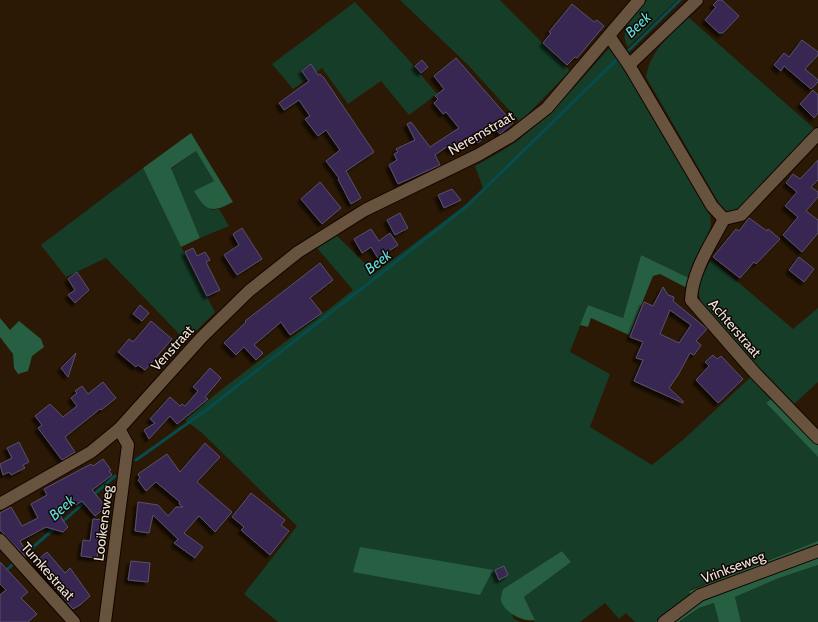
<svg xmlns="http://www.w3.org/2000/svg" width="818" height="622" font-family="Cabin,sans-serif">
<style>
.green{fill:#163d28}
.forest{fill:#265f41}
.lines{fill:none;stroke-linecap:round;stroke-linejoin:round}
.stream{stroke:#064c4e;stroke-width:3}
.building{fill:#382652;stroke:#5a516a;fill-rule:evenodd;filter:url(#shadow)}
.minor-casing{stroke:#120400;stroke-width:14}
.minor{stroke:#68533e;stroke-width:12}
.labels{text-anchor:middle;stroke-width:3;stroke-linejoin:round;paint-order:stroke}
.street-label{font-size:14px;fill:#efe2d6;stroke:#0d0602}
.water-label{font-size:15px;font-style:italic;fill:#60dadc;stroke:#0d0602}
</style>
<defs>
<filter id="shadow"><feDropShadow dx="-3.5" dy="3.5" stdDeviation="1" flood-color="#0009"/></filter>
</defs>
<rect width="100%" height="100%" fill="#2b1905"/>
<g class="green">
<polygon points="400,0 500,0 570,71 520,122 467,64"/>
<path d="M647 0H677L628 47C617 29 636 14 647 0Z"/>
<polygon points="355,2 407,58 437,94 409,115 381,81 348,104 322,68 293,89 272,64"/>
<path d="M688 17 817 131 738 210 728 213 720 205 646 77C650 51 670 35 688 17Z"/>
<path d="M610 47 622 64 710 215 711 225 708 234 689 278 641 255 623 318 588 305 570 352 610 374 590 427 652 465 684 439 753 375 774 397 766 403 818 457V541L689 590 692 595 655 622H635L626 613 619 619 605 603 580 622H533L535 620 524 597 571 562 562 551 503 589 514 619 520 622H278L244 594 297 526 202 433 185 420C238 373 298 335 353 290L317 248 336 235 375 273 464 206 483 188 475 166C489 158 504 150 517 141 552 114 581 80 610 47Z"/>
<polygon points="196,151 214,181 195,191 211,210 219,209 229,226 200,238 171,169"/>
<polygon points="143,168 181,247 215,312 186,341 106,258 66,277 41,245"/>
<path d="M711 259 793 329 818 308V382L792 406 703 306C693 286 703 278 711 259Z"/>
<polygon points="818,565 818,622 741,622 735,597 779,578"/>
<polygon points="715,603 719,622 680,622 699,608"/>
</g>
<g class="forest">
<path d="M191 133 233 202C212 213 206 212 194 191L214 181 196 151 171 168 200 238 181 247 143 168Z"/>
<polygon points="641,255 689,278 685,287 660,274 653,276 629,335 591,318 588,327 580,325 588,305 623,318"/>
<polygon points="0,318 10,330 19,321 41,339 44,347 32,356 28,371 18,374 14,368 13,354 0,337"/>
<polygon points="774,397 818,442 818,457 766,403"/>
<polygon points="818,541 818,565 779,578 735,597 741,622 719,622 714,603 699,608 679,622 655,622 691,595 689,591"/>
<polygon points="360,547 493,570 480,595 353,572"/>
<path d="M562 551 571 562 524 597 535 620C523 622 505 613 501 601 500 598 502 593 503 589Z"/>
</g>
<g class="lines">
<g class="stream">
<polyline points="629,50 680,0"/>
<polyline points="136,460 205,411 466,207 616,60"/>
<polyline points="92,496 115,476"/>
<polyline points="60,524 86,501"/>
<polyline points="24,555 56,527"/>
<polyline points="0,576 12,565"/>
</g>
</g>
<g class="building">
<polygon points="718,0 722,0 739,16 723,33 719,33 705,20 716,7 713,5"/>
<polygon points="572,4 594,22 597,20 604,26 577,58 575,57 567,65 543,43 551,33 549,32"/>
<polygon points="802,40 818,52 818,55 805,69 818,80 818,82 811,89 784,66 781,71 774,65 784,53 789,57"/>
<polygon points="456,58 513,123 500,134 495,129 478,143 473,136 451,151 448,146 435,155 440,165 398,184 389,165 397,160 394,154 398,152 396,149 415,140 407,124 411,122 430,147 459,128 446,112 443,114 434,103 438,99 435,96 444,89 434,76"/>
<polygon points="422,60 428,67 421,73 415,66"/>
<polygon points="311,64 318,75 320,74 324,78 374,152 346,171 361,198 351,204 338,179 339,178 326,161 340,150 326,130 318,136 305,119 310,116 299,100 284,110 279,103 309,81 302,71"/>
<polygon points="813,90 818,95 818,113 814,118 800,104"/>
<polygon points="818,160 818,180 811,187 818,192 818,197 806,211 818,220 818,233 802,252 783,235 798,217 785,206 797,192 786,183 793,174 800,179"/>
<polygon points="320,182 341,208 322,224 301,199"/>
<polygon points="452,189 461,200 444,208 438,195"/>
<polygon points="400,213 408,228 395,235 387,220"/>
<polygon points="749,218 767,231 768,229 780,239 756,264 754,262 740,278 713,257 736,229 739,231"/>
<polygon points="242,228 262,259 237,275 224,255 239,245 233,234"/>
<polygon points="371,229 379,241 390,233 398,245 378,258 371,247 362,253 354,239"/>
<polygon points="193,248 197,256 205,252 210,260 206,262 220,290 207,296 185,252"/>
<polygon points="799,257 814,269 804,282 789,270"/>
<polygon points="320,263 333,280 310,298 322,313 290,335 281,322 254,345 263,353 256,360 244,347 236,355 224,343 246,322 245,321"/>
<polygon points="77,272 89,290 75,303 68,295 75,290 68,279"/>
<path d="M663 287 668 295 674 297 673 301 707 329 696 341 701 345 694 355 690 353 678 375 669 388 683 401V403L634 381 643 360 636 358 643 342 630 337 644 302 653 306ZM670 310 691 325 679 343 660 334Z"/>
<polygon points="140,305 149,313 142,321 133,314"/>
<polygon points="151,321 172,339 145,370 138,365 136,367 118,352 129,339 133,342"/>
<polygon points="76,353 68,377 61,368"/>
<polygon points="713,355 717,359 721,356 743,379 718,403 696,380 709,366 705,362"/>
<polygon points="210,368 221,378 205,397 208,399 177,424 170,416 149,439 144,430 155,423 150,419 170,397 180,406 182,404 185,406 198,391 193,387"/>
<polygon points="103,382 116,398 101,410 100,409 65,437 75,452 62,460 38,428 42,425 35,416 50,404 63,417 77,406 71,398 77,393 75,391 82,386 88,394"/>
<polygon points="19,442 29,462 23,465 25,468 11,475 9,472 3,475 0,464 12,458 7,448"/>
<polygon points="205,443 220,457 197,482 232,512 215,532 199,516 184,533 203,547 195,558 174,543 178,539 153,515 149,533 135,531 138,502 158,505 168,516 176,507 183,507 179,504 180,502 156,482 146,491 138,480 140,478 138,474 167,454 180,472"/>
<polygon points="103,459 111,470 109,471 112,475 92,490 106,507 95,516 82,501 76,505 73,499 56,508 64,522 68,527 63,532 46,527 20,541 28,555 25,556 0,530 0,513 11,507 22,526 38,518 31,504 47,495 44,489 91,464 93,466"/>
<polygon points="251,493 285,520 281,525 289,531 270,555 241,530 244,527 232,517"/>
<polygon points="93,519 102,520 97,558 81,556 83,540 90,541"/>
<polygon points="47,552 65,573 70,568 90,596 80,605 73,609 34,563"/>
<polygon points="131,561 150,563 148,582 128,580"/>
<polygon points="0,562 28,592 21,598 37,614 28,622 0,622 0,595 6,590 0,584"/>
<polygon points="504,566 508,575 499,580 495,570"/>
</g>
<g class="lines">
<g class="minor-casing">
<g id="minor">
<polyline points="609,36 629,65 712,206 724,219"/>
<polyline points="629,65 697,0"/>
<path d="M724 219C711 244 692 271 691 300L754 372 818 438"/>
<polyline points="724,219 741,215 818,134"/>
<polyline points="0,504 91,452 119,429 202,337 249,291 298,252 365,210 478,155 511,136 547,108 639,0"/>
<polyline points="0,540 74,622"/>
<polyline points="105,622 128,445 119,429"/>
<polyline points="664,622 700,595 818,551"/>
</g>
</g>
<use href="#minor" class="minor"/>
</g>
<g class="labels">
<g class="street-label">
<text transform="translate(481 133) rotate(-30)" y="5">Neremstraat</text>
<text transform="translate(735 328) rotate(49)" y="5">Achterstraat</text>
<text transform="translate(172 348) rotate(-48)" y="5">Venstraat</text>
<text transform="translate(103 523) rotate(-83)" y="5">Looikensweg</text>
<text transform="translate(733 567) rotate(-21)" y="5">Vrinkseweg</text>
<text transform="translate(48 571) rotate(48)" y="5">Tumkestraat</text>
</g>
<g class="water-label">
<text transform="translate(638 25) rotate(-44)" y="5">Beek</text>
<text transform="translate(378 262) rotate(-38)" y="5">Beek</text>
<text transform="translate(62 508) rotate(-41)" y="5">Beek</text>
</g>
</g>
</svg>
